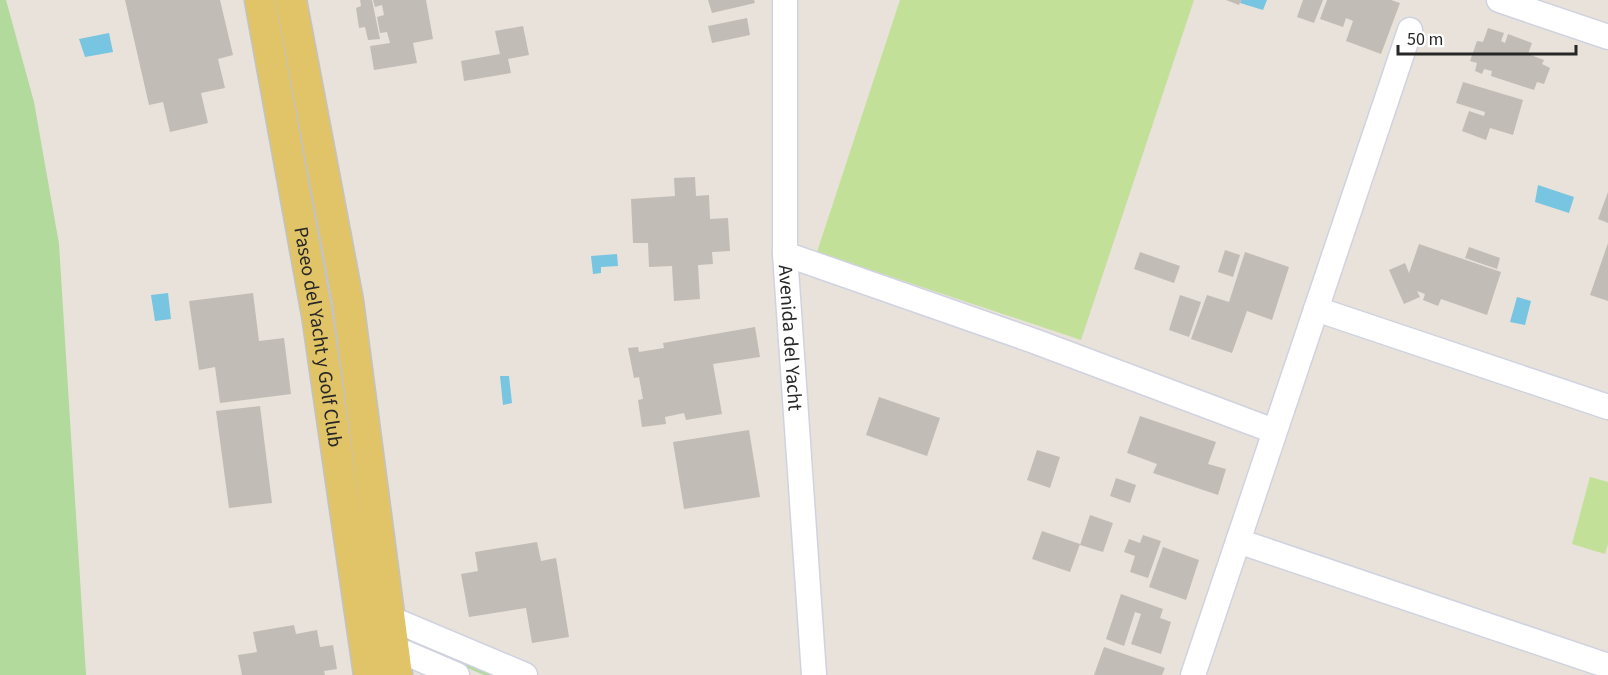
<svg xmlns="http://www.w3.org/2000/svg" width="1608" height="675" font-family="'Source Sans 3',sans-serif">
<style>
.green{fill:#b1da9c}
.pitch{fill:#c2e098}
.water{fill:#77c5e0}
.building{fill:#c1bcb6}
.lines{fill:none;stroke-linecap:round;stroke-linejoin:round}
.minor-casing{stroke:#d0d3df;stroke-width:27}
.major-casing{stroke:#c3c3c3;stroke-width:33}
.minor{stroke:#fff;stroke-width:24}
.major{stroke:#e1c467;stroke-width:30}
.labels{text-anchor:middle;stroke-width:6;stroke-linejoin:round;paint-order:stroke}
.street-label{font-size:20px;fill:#272727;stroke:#fff}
</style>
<rect width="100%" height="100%" fill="#e8e2da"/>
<g class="green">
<polygon points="0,0 6,0 34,102 59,244 86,675 0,675"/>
<polygon points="431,647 504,675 484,675 431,652"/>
</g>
<g class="pitch">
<polygon points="900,0 1194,0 1081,340 817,252"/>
<polygon points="1590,477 1608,482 1608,544 1605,554 1572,544"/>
</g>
<g class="water">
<polygon points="1241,0 1267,0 1263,10 1240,3"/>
<polygon points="109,33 113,52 85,57 79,39"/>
<polygon points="1538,185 1574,197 1569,213 1535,202"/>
<polygon points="617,254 618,266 601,267 601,273 593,274 591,256"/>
<polygon points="168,293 171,319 155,321 151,295"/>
<polygon points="1517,297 1531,301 1525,325 1510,322"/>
<polygon points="500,376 509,376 512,403 503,405"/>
</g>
<g class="building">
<polygon points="125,0 220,0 233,55 218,59 225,88 201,93 208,123 170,132 163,102 149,105"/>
<polygon points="360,0 372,0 380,39 368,40 365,27 359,28 356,8 361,6"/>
<polygon points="373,0 426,0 433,39 413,43 417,63 374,70 370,46 390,43 387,32 380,33 377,17 384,15 382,5 375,7"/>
<polygon points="708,0 754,0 755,3 712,13"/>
<polygon points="1226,0 1241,0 1239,5"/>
<polygon points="1303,0 1323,0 1314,23 1297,17"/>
<polygon points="1327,0 1391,0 1400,3 1381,54 1346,41 1353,21 1346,18 1343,27 1320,19"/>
<polygon points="747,18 750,35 712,43 708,26"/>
<polygon points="523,26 529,55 508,59 511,73 464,81 461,61 500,54 495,31"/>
<polygon points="1488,28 1504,33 1501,41 1505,43 1508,34 1532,43 1528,54 1544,60 1542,64 1550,68 1544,84 1537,82 1534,90 1491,76 1492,71 1484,69 1482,74 1475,71 1477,63 1470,61 1477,41 1483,42"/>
<polygon points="1463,82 1523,100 1513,135 1490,128 1486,140 1462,131 1469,111 1484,116 1485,112 1456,103"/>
<polygon points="695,177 696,196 709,195 710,219 728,218 730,251 712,252 713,264 698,265 700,299 674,301 672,266 649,267 648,243 633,243 631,199 675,196 674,178"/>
<polygon points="1608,192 1608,223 1598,219"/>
<polygon points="1608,243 1608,301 1590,295"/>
<polygon points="1419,244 1501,272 1487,315 1441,299 1438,306 1423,300 1425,294 1417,291 1420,297 1404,304 1389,270 1405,263 1409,273"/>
<polygon points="1469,247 1500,258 1497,269 1465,258"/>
<polygon points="1225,250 1240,255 1233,277 1218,272"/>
<polygon points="1140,252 1180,266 1174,283 1134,269"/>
<polygon points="1245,252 1289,267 1272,320 1247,311 1232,353 1191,339 1207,295 1229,302"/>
<polygon points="253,293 259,341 284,338 291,394 220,403 215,367 199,370 189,301"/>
<polygon points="1180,295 1201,302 1189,337 1169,330"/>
<polygon points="755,327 760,357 713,364 722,414 686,420 684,413 665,417 666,424 642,427 638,400 643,399 639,377 634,378 628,348 638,347 639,352 664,348 663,343"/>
<polygon points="879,397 940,418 927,456 866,435"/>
<polygon points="260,406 272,503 229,508 216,411"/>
<polygon points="1140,416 1216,442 1208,464 1226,469 1218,495 1153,473 1157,464 1127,453"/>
<polygon points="749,430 760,497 684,509 673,442"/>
<polygon points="1037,450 1060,457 1050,488 1027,480"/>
<polygon points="1116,478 1136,485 1130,503 1110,496"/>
<polygon points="1090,515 1113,523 1103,552 1080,545"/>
<polygon points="1042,531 1080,544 1070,572 1032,559"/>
<polygon points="1143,535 1161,541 1148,578 1130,572 1135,556 1124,552 1129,539 1140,543"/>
<polygon points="537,542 541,561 556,558 569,637 532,643 526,608 469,617 461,574 478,571 475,552"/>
<polygon points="1163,547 1199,560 1186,600 1149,587"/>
<polygon points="1121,594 1163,609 1160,618 1171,622 1161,654 1131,644 1141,614 1135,612 1124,646 1106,639"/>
<polygon points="294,625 296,634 317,630 320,647 333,645 337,669 324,671 325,675 242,675 238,655 257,652 253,632"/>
<polygon points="1104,647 1165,668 1162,675 1094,675"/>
</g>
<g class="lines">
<g class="minor-casing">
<g id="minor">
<path id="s1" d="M785 0V254L814 675"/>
<polyline points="1499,0 1608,37"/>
<polyline points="785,254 1034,341 1274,431"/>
<polyline points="1316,309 1608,407"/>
<polyline points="1238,541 1608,666"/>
<polyline points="374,616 392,619 525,675"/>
<polyline points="379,645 394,648 457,675"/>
<polyline points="1193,675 1410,30"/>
</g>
</g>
<g class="major-casing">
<g id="major">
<path id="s2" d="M260 0 317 315 369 675"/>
<polyline points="291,0 348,301 397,675"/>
</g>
</g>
<use href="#minor" class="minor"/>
<use href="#major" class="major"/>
</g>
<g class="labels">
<g class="street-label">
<text dy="7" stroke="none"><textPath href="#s2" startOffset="342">Paseo del Yacht y Golf Club</textPath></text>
<text dy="7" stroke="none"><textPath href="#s1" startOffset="338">Avenida del Yacht</textPath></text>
</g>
</g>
<path d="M1398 45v9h178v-9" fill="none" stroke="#272727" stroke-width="3"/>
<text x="1407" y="45" font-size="18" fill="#272727" stroke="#ffffff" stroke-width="4.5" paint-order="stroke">50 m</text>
</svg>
